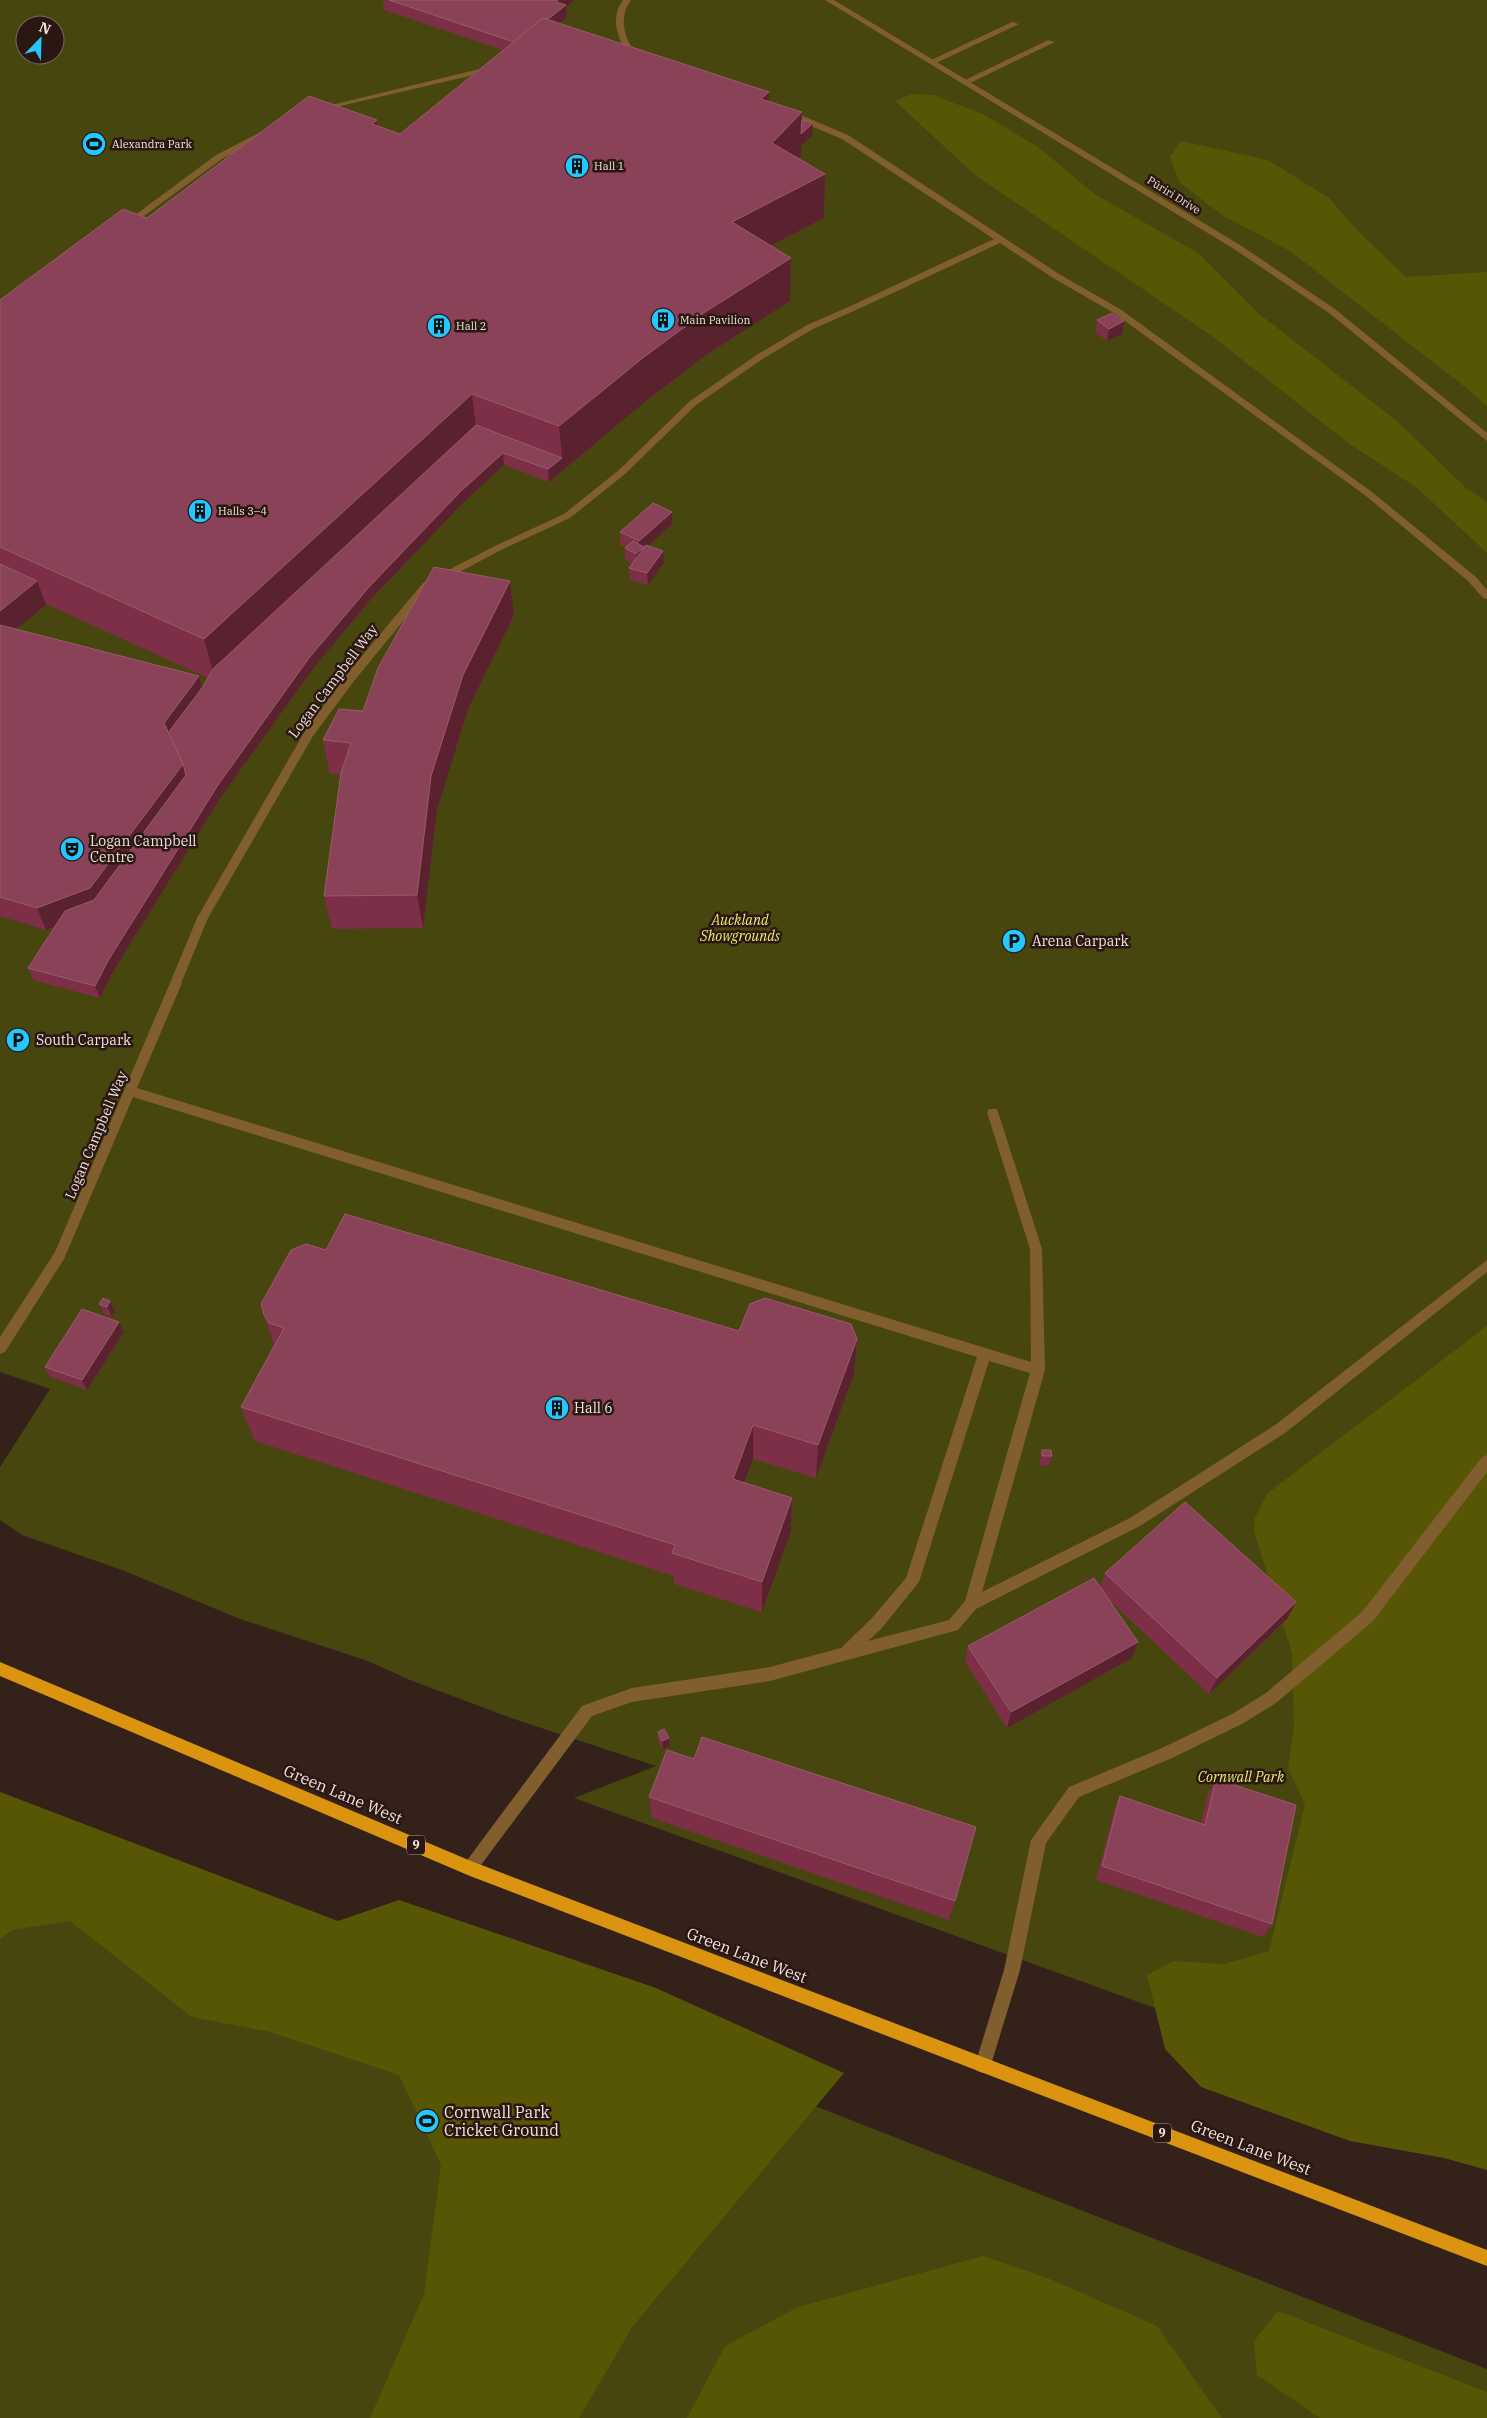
<svg xmlns="http://www.w3.org/2000/svg" width="1487" height="2418" font-family="'IBM Plex Serif',serif">
<style>
.green{fill:#47460e;fill-rule:evenodd}
.forest{fill:#575605}
.lines{fill:none;stroke-linecap:round;stroke-linejoin:round}
.service{fill:#805e2d;fill-rule:evenodd}
.pedestrian{fill:#805e2d;fill-rule:evenodd}
.minor{fill:#805e2d;fill-rule:evenodd}
.primary{fill:#db940f;fill-rule:evenodd}
.wall{fill:#7d2f47;fill-rule:evenodd}
.shaded-wall{fill:#5a222e}
.building{fill:#894257;stroke:#995b6c}
.labels{text-anchor:middle;stroke-width:5;stroke-linejoin:round;paint-order:stroke}
.far-poi-label{font-size:11px;fill:#efe1dc;stroke:#2a1711;text-anchor:start}
.far-street-label{font-size:11px;fill:#efe1dc;stroke:#2a1711}
.shield{fill:#2a1711;stroke:#b4a49f;stroke-width:1}
.shield-label{font-size:12px;font-weight:bold;fill:#efe1dc}
.street-label{font-size:14px;fill:#efe1dc;stroke:#2a1711}
.poi-label{font-size:14px;fill:#efe1dc;stroke:#2a1711;text-anchor:start}
.park-label{font-size:14px;font-style:italic;fill:#eceb6f;stroke:#2a1711}
.near-street-label{font-size:16px;fill:#efe1dc;stroke:#2a1711}
.near-poi-label{font-size:16px;fill:#efe1dc;stroke:#2a1711;text-anchor:start}
</style>
<rect width="100%" height="100%" fill="#34211a"/>
<g class="green">
<path d="M0 0H1487V2128L574 1798 656 1766 514 1719 410 1680 368 1661 240 1619 122 1570 22 1535 0 1520V1467L50 1389 0 1372ZM25 25H55V55H25Z"/>
<polygon points="0,1792 792,2097 1487,2369 1487,2418 0,2418"/>
</g>
<g class="forest">
<polygon points="912,94 933,95 985,115 1038,147 1096,195 1198,253 1258,313 1398,422 1465,487 1487,502 1487,553 1416,487 1351,445 1212,336 975,175 895,101"/>
<polygon points="1181,141 1268,160 1329,198 1359,232 1406,277 1487,272 1487,406 1465,387 1290,251 1222,215 1179,182 1170,156"/>
<polygon points="1487,1326 1487,2170 1444,2158 1350,2141 1201,2087 1165,2049 1147,1975 1173,1961 1224,1964 1269,1951 1305,1804 1288,1769 1294,1726 1292,1653 1254,1531 1255,1517 1268,1493"/>
<polygon points="0,1792 338,1921 399,1900 656,1988 844,2073 633,2326 579,2418 370,2418 424,2294 441,2165 399,2075 270,2032 192,2017 70,1921 12,1930 0,1939"/>
<polygon points="983,2256 1050,2279 1157,2326 1222,2418 687,2418 725,2346 798,2307"/>
<polygon points="1278,2311 1487,2392 1487,2418 1320,2418 1257,2375 1254,2341"/>
</g>
<g class="lines">
<g class="service">
<path d="M623 0H631C616 21 627 41 639 60L635 62H632C620 42 608 21 623 0Z"/>
<polygon points="1012,22 1019,24 934,64 927,62"/>
<polygon points="1048,40 1055,42 968,84 961,82"/>
<polygon points="492,66 495,66 495,70 319,111 315,109"/>
<polygon points="785,111 791,111 848,135 1059,274 1120,309 1372,492 1476,577 1487,590 1487,599 1483,598 1468,581 1366,496 1114,313 1053,278 1000,243 865,306 859,306 859,302 994,239 842,139 785,115"/>
<polygon points="261,132 268,134 222,159 130,226 123,224 216,155"/>
<path d="M176 979 182 983 137 1088 1031 1362 1030 1249 987 1112 989 1109H997L1042 1249 1045 1370 982 1592 1130 1518 1275 1425 1487 1260V1272L1285 1433 1140 1526 976 1609 958 1630 770 1681 632 1702 592 1716 475 1873 470 1876 465 1873 462 1868 465 1863 582 1706 632 1688 770 1667 841 1648 871 1619 906 1578 977 1357 133 1097 64 1259 5 1352 0 1354V1337L55 1252 170 983ZM989 1361 1030 1373 965 1601 949 1620 868 1641 881 1629 919 1582Z"/>
<polygon points="1487,1455 1487,1472 1373,1621 1276,1703 1242,1724 1172,1758 1079,1797 1046,1843 1020,1970 989,2071 983,2073 977,2071 975,2065 1004,1970 1031,1840 1069,1787 1162,1748 1232,1714 1266,1693 1363,1611 1482,1457"/>
</g>
<polygon class="pedestrian" points="862,301 866,304 865,306 813,329 764,358 696,405 625,474 570,518 503,549 431,587 354,681 313,736 208,918 180,986 172,986 170,983 197,918 305,731 346,675 423,583 497,545 564,514 619,470 690,401 758,354 807,325"/>
<polygon class="minor" points="825,0 834,0 1240,245 1335,309 1487,433 1487,441 1329,313 1234,249"/>
<polygon class="primary" points="0,1662 471,1861 1487,2250 1487,2266 470,1876 0,1676"/>
</g>
<g class="wall">
<path d="M383 0H575L566 7 567 17 559 23 769 102 802 120 812 136 801 146V156L799 158 825 174 824 218 771 246 790 301 706 355 646 401 549 482 504 465 462 504 371 599 312 670 221 797 114 970 100 998 33 980 28 968 54 928 46 930 0 916V300L147 218 377 120 378 126 400 134 503 50 384 10ZM46 604 208 678 202 688 16 629Z"/>
<polygon points="1097,320 1122,334 1107,341 1095,333"/>
<polygon points="672,524 648,546 663,551 664,563 648,585 630,580 629,568 632,564 625,560 625,548 626,547 620,545 620,532"/>
<polygon points="510,581 514,615 468,709 437,810 423,928 332,929 324,896 341,775 330,774 323,740 363,711"/>
<polygon points="326,1250 739,1331 857,1339 854,1374 816,1478 753,1459 744,1483 792,1498 791,1531 762,1612 674,1584 674,1576 255,1441 241,1407 274,1345 264,1315"/>
<polygon points="103,1298 115,1312 112,1317 104,1314 99,1304"/>
<polygon points="124,1332 87,1390 50,1377 45,1367"/>
<polygon points="1042,1450 1052,1456 1049,1466 1040,1465 1040,1460"/>
<polygon points="1105,1573 1287,1619 1209,1694 1109,1600 1138,1642 1132,1658 1007,1728 965,1662 968,1646 1100,1587"/>
<polygon points="658,1732 670,1746 663,1749 658,1740"/>
<polygon points="694,1759 976,1827 949,1920 652,1818 649,1797"/>
<polygon points="1216,1779 1272,1924 1263,1937 1096,1880 1114,1811 1120,1796 1201,1823 1208,1793"/>
</g>
<g class="shaded-wall">
<polygon points="558,0 575,0 566,7 567,17 518,55 517,43"/>
<polygon points="769,92 769,133 761,99"/>
<polygon points="802,112 801,134 813,123 812,136 801,146 801,156 772,186 772,143"/>
<polygon points="377,120 382,158 372,124"/>
<polygon points="825,174 824,218 732,266 732,222"/>
<polygon points="791,258 790,301 706,355 646,401 549,482 548,469 562,458 559,426 644,357 705,312"/>
<polygon points="1124,321 1122,334 1107,341 1109,329"/>
<polygon points="472,394 477,437 216,682 204,639"/>
<polygon points="503,453 504,465 462,504 371,599 312,670 221,797 114,970 100,998 95,986 109,959 218,785 309,658 369,587 460,492"/>
<polygon points="672,512 672,524 645,549 637,566 636,554 639,551 639,541"/>
<polygon points="663,551 664,563 648,585 647,573"/>
<polygon points="37,581 46,605 0,642 0,611"/>
<polygon points="510,581 514,615 468,709 437,810 423,928 417,895 431,776 463,675"/>
<polygon points="199,676 206,700 172,745 164,723"/>
<polygon points="183,764 190,787 99,911 46,930 37,908"/>
<polygon points="110,1301 115,1312 112,1317 107,1307"/>
<polygon points="119,1322 124,1332 87,1390 82,1380"/>
<polygon points="857,1339 854,1374 816,1478 818,1445"/>
<polygon points="753,1425 753,1459 733,1512 733,1479"/>
<polygon points="792,1498 791,1531 762,1612 762,1582"/>
<polygon points="1296,1602 1287,1619 1209,1694 1217,1678"/>
<polygon points="1138,1642 1132,1658 1007,1728 1011,1712"/>
<polygon points="669,1738 670,1746 663,1749 662,1741"/>
</g>
<g class="building">
<polygon points="389,0 558,0 556,2 566,5 548,19 543,18 514,42"/>
<polygon points="543,18 769,92 761,99 802,112 772,143 825,174 732,222 791,258 705,312 644,357 559,426 472,394 204,639 0,547 0,300 123,209 147,218 309,96 377,120 372,124 400,134"/>
<polygon points="802,120 813,123 801,134"/>
<polygon points="1112,313 1124,321 1109,329 1097,320"/>
<polygon points="476,425 562,458 548,469 503,453 460,492 369,587 309,658 218,785 109,959 95,986 28,968 65,911 94,900 186,775 183,764 168,733 202,688 213,669"/>
<polygon points="653,503 672,512 639,541 620,532"/>
<polygon points="633,541 644,547 636,554 625,548"/>
<polygon points="646,545 663,551 647,573 629,568"/>
<polygon points="0,564 37,581 0,611"/>
<polygon points="434,567 510,581 463,675 431,776 417,895 324,896 341,773 351,743 323,740 339,709 363,711 378,668"/>
<polygon points="0,625 199,676 164,723 183,764 90,888 37,908 0,897"/>
<polygon points="345,1214 739,1331 750,1304 765,1298 851,1324 857,1339 818,1445 753,1425 733,1479 792,1498 762,1582 672,1553 675,1545 241,1407 284,1328 269,1323 264,1315 261,1304 291,1250 306,1244 326,1250"/>
<polygon points="103,1298 110,1301 107,1307 99,1304"/>
<polygon points="82,1309 119,1322 82,1380 45,1367"/>
<polygon points="1042,1450 1051,1450 1052,1456 1042,1456"/>
<polygon points="1185,1502 1296,1602 1217,1678 1105,1573"/>
<polygon points="1094,1578 1138,1642 1011,1712 968,1646"/>
<polygon points="664,1729 669,1738 662,1741 658,1732"/>
<polygon points="702,1737 976,1827 955,1901 649,1797 667,1750 694,1759"/>
<polygon points="1216,1779 1296,1805 1272,1924 1102,1866 1120,1796 1205,1825"/>
</g>
<defs>
<g id="stadium-disc" transform="scale(1.25)"><circle r="9.5" fill="#23c9fe" stroke="#2a1711"/><path d="M0-5a6.5 5 0 1 0 0 10a6.5 5 0 1 0 0-10ZM-3.5-1.8h7v3.6h-7Z" fill="#111"/></g>
<g id="building-disc" transform="scale(1.25)"><circle r="9.5" fill="#23c9fe" stroke="#2a1711"/><path d="M-4-6H4V6H1V3H-1V6H-4ZM-2.5-4.3h1.7v1.8h-1.7ZM.8-4.3h1.7v1.8H.8ZM-2.5-1h1.7V.8h-1.7ZM.8-1h1.7V.8H.8Z" fill="#111"/></g>
<g id="theatre-disc" transform="scale(1.25)"><circle r="9.5" fill="#23c9fe" stroke="#2a1711"/><path d="M-5-5.5Q0-4 5-5.5V0Q5 5 0 6Q-5 5-5 0ZM-3.3-2.5H-1v1.5H-3.3ZM1-2.5H3.3v1.5H1ZM-2.8 1Q0 5.5 2.8 1Z" fill="#111"/></g>
<g id="parking-disc" transform="scale(1.25)"><circle r="9.5" fill="#23c9fe" stroke="#2a1711"/><path d="M-3.5-5.5H1a3.5 3.5 0 0 1 0 7H-1V5.5H-3.5ZM-1-3.4V-.6H.8a1.4 1.4 0 0 0 0-2.8Z" fill="#111"/></g>
</defs>
<g fill-rule="evenodd">
<use href="#stadium-disc" x="94" y="144"/>
<use href="#building-disc" x="577" y="166"/>
<use href="#building-disc" x="663" y="320"/>
<use href="#building-disc" x="439" y="326"/>
<use href="#building-disc" x="200" y="511"/>
<use href="#theatre-disc" x="72" y="849"/>
<use href="#parking-disc" x="1014" y="941"/>
<use href="#parking-disc" x="18" y="1040"/>
<use href="#building-disc" x="557" y="1408"/>
<use href="#stadium-disc" x="427" y="2121"/>
</g>
<g class="labels">
<g class="far-poi-label">
<text x="112" y="148">Alexandra Park</text>
<text x="594" y="170">Hall 1</text>
<text x="680" y="324">Main Pavilion</text>
<text x="456" y="330">Hall 2</text>
<text x="218" y="515">Halls 3–4</text>
</g>
<g class="far-street-label">
<text transform="translate(1174 195) rotate(32)" y="4">Pūriri Drive</text>
</g>
<g class="shield">
<rect x="407" y="1835.5" width="18" height="19" rx="4"/>
<rect x="1153" y="2123.5" width="18" height="19" rx="4"/>
</g>
<g class="shield-label">
<text x="416" y="1849">9</text>
<text x="1162" y="2137">9</text>
</g>
<g class="street-label">
<text transform="translate(333 681) rotate(-53)" y="5">Logan Campbell Way</text>
<text transform="translate(96 1135) rotate(-67)" y="5">Logan Campbell Way</text>
</g>
<g class="poi-label">
<text x="90" y="846">Logan Campbell<tspan x="90" dy="16">Centre</tspan></text>
<text x="1032" y="946">Arena Carpark</text>
<text x="36" y="1045">South Carpark</text>
<text x="574" y="1413">Hall 6</text>
</g>
<g class="park-label">
<text x="740" y="925">Auckland<tspan x="740" dy="16">Showgrounds</tspan></text>
<text x="1241" y="1782">Cornwall Park</text>
</g>
<g class="near-street-label">
<text transform="translate(343 1794) rotate(23)" y="6">Green Lane West</text>
<text transform="translate(747 1955) rotate(21)" y="6">Green Lane West</text>
<text transform="translate(1251 2147) rotate(21)" y="6">Green Lane West</text>
</g>
<g class="near-poi-label">
<text x="444" y="2118">Cornwall Park<tspan x="444" dy="18">Cricket Ground</tspan></text>
</g>
</g>
<g transform="translate(40 40) rotate(23)"><circle r="24" fill="#2a1711" stroke="#796862"/>
<path d="M0-4L9 19L0 12L-9 19Z" fill="#23c9fe"/>
<text y="-8" font-size="14" font-weight="bold" text-anchor="middle" fill="#efe1dc">N</text>
</g>
</svg>
